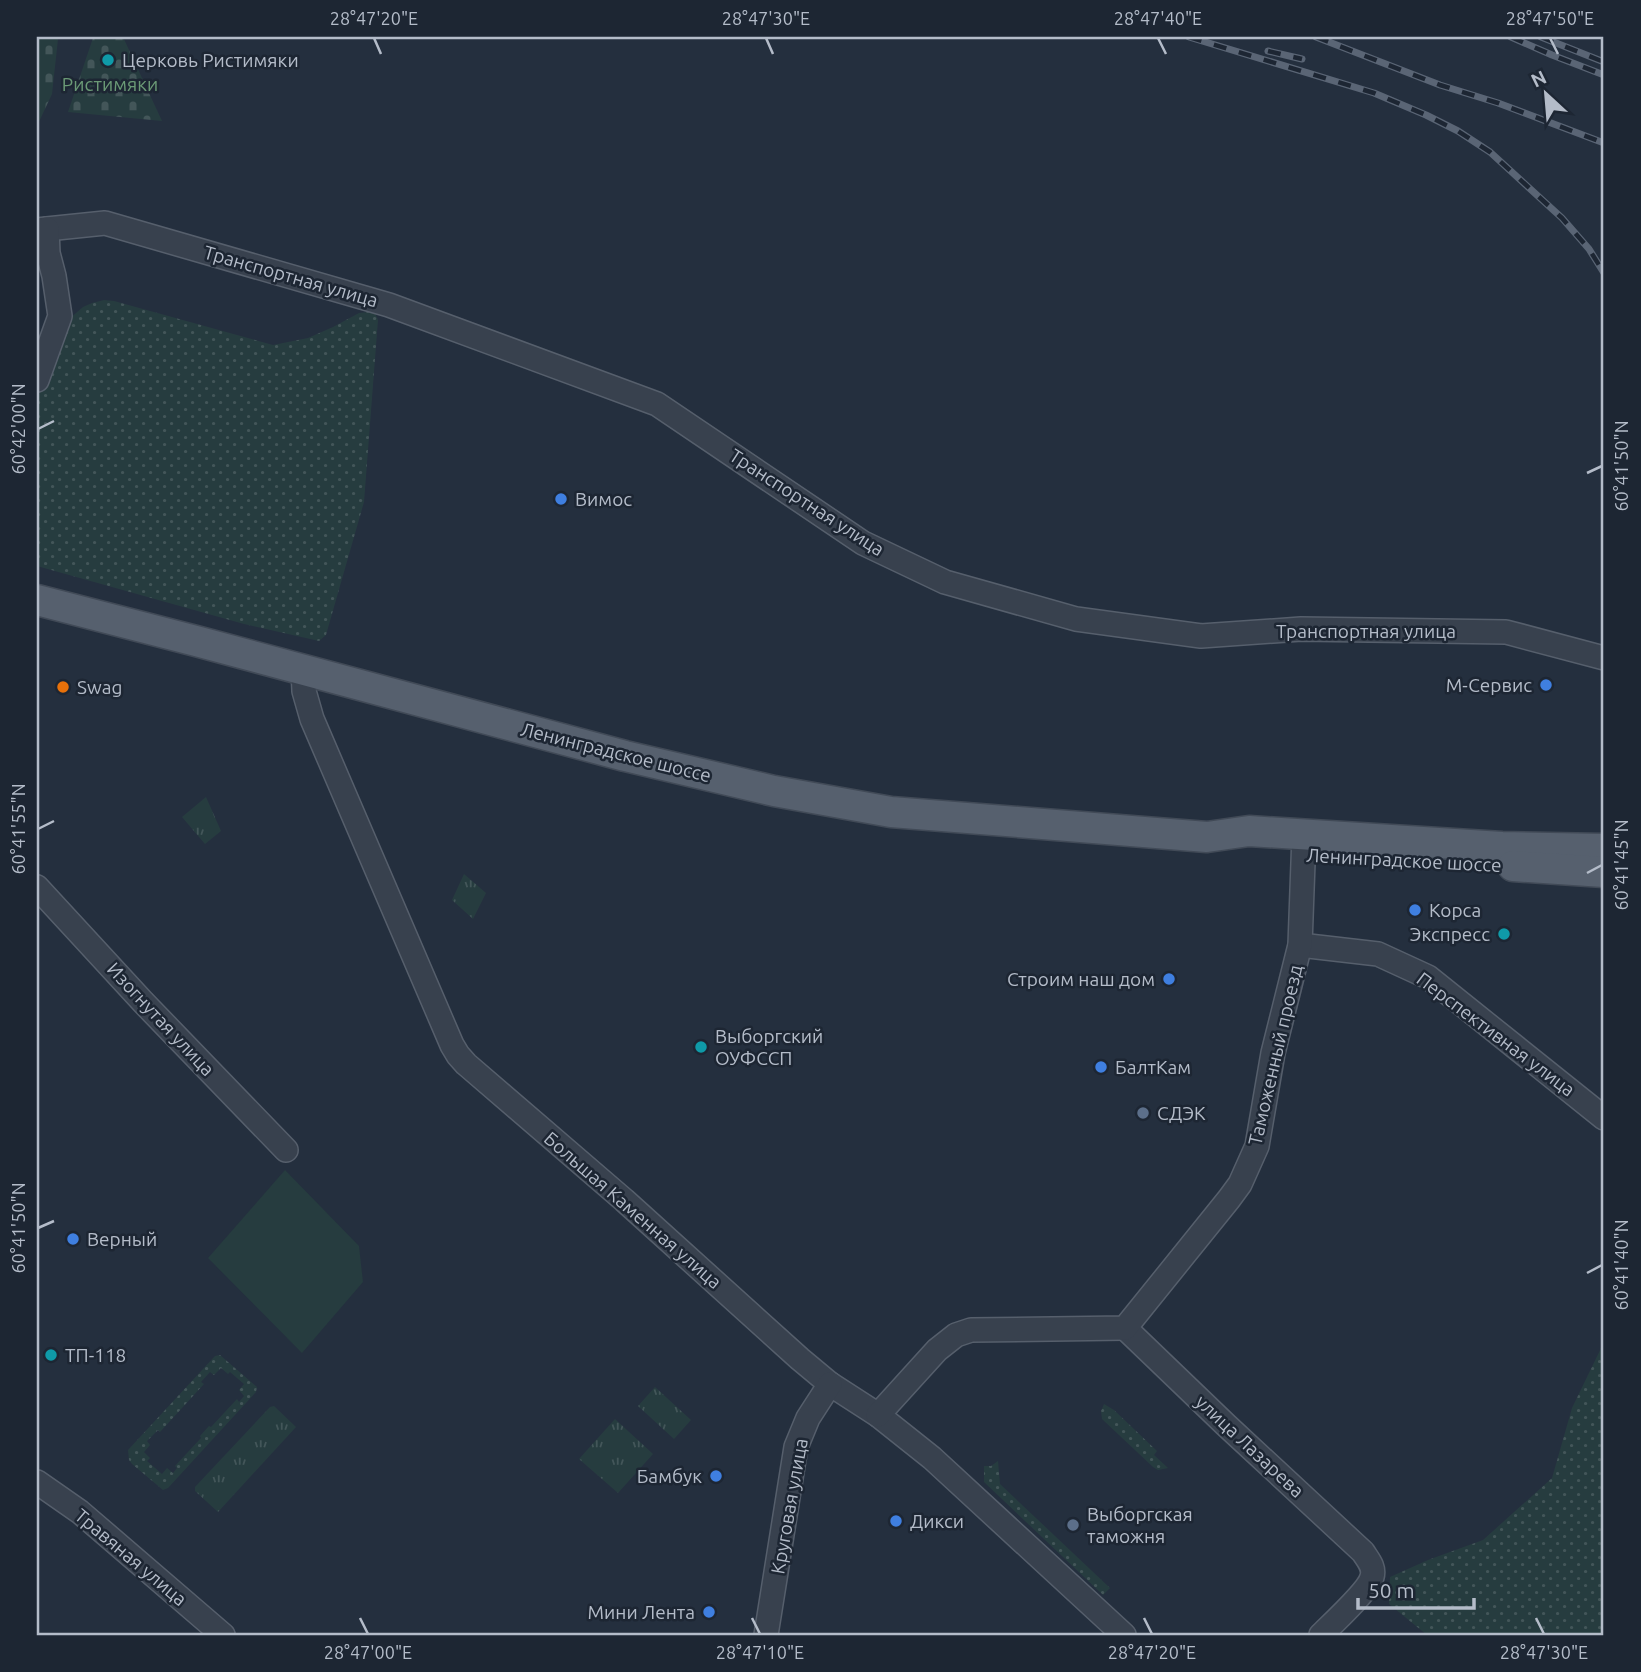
<svg xmlns="http://www.w3.org/2000/svg" width="1641" height="1672" font-family="Ubuntu,sans-serif">
<style>
.grass{fill:url(#grass-dots);fill-rule:evenodd}
.cemetery{fill:url(#cemetery-stones)}
.park{fill:url(#park-tufts)}
.pitch{fill:#263c3f}
.lines{fill:none;stroke-linecap:round;stroke-linejoin:round}
.minor-casing{stroke:#565f6c;stroke-width:26}
.major-casing{stroke:#414a57;stroke-width:33}
.minor{stroke:#38414e;stroke-width:23}
.major{stroke:#56606e;stroke-width:30}
.rail-casing{stroke:#5a6575;stroke-width:7}
.rail{stroke:#1d2633;stroke-width:4.5;stroke-dasharray:13;stroke-linecap:butt}
.ticks{fill:none;stroke:#b4bcc9;stroke-width:2.5}
.culture-dot{fill:#0f9aa8;stroke:#1d2633;stroke-width:2.5}
.shop-dot{fill:#3f7fe0;stroke:#1d2633;stroke-width:2.5}
.food-dot{fill:#e8710a;stroke:#1d2633;stroke-width:2.5}
.service-dot{fill:#5c6f8a;stroke:#1d2633;stroke-width:2.5}
.labels{text-anchor:middle;stroke-width:5;stroke-linejoin:round;paint-order:stroke}
.poi-label{font-size:19px;fill:#b4bcc9;stroke:#1d2633;text-anchor:start}
.park-label{font-size:19px;fill:#6b9a76;stroke:#1d2633}
.street-label{font-size:19px;fill:#b4bcc9;stroke:#1d2633}
.neatline{fill:none;stroke:#b4bcc9;stroke-width:2.5}
.ticks-label{font-size:18px;text-anchor:middle;fill:#b4bcc9}
</style>
<defs>
<pattern id="grass-dots" width="8" height="8" patternUnits="userSpaceOnUse" patternTransform="scale(1.75)"><rect width="8" height="8" fill="#263c3f"/><path d="M2 2h.1M6 6h.1" fill="none" stroke="#435659" stroke-width="1.8" stroke-linecap="round"/></pattern>
<pattern id="cemetery-stones" width="16" height="16" patternUnits="userSpaceOnUse" patternTransform="scale(1.75)"><rect width="16" height="16" fill="#263c3f"/><path d="M2 7V4a2 2 0 0 1 4 0v3zM10 15v-3a2 2 0 0 1 4 0v3z" fill="#435659"/></pattern>
<pattern id="park-tufts" width="24" height="20" patternUnits="userSpaceOnUse" patternTransform="scale(1.75)"><rect width="24" height="20" fill="#263c3f"/><path d="M3 7l-1-3M5 7V3M7 7l1-3M15 17l-1-3M17 17v-4M19 17l1-3" fill="none" stroke="#435659"/></pattern>
</defs>
<rect width="100%" height="100%" fill="#242f3e"/>
<g class="grass">
<polygon points="104,300 114,301 273,345 308,338 333,327 359,313 368,312 375,313 378,320 364,502 326,635 319,641 244,624 37,566 37,400 61,335 69,319 83,307 92,303"/>
<polygon points="1604,1342 1604,1635 1427,1635 1389,1604 1390,1577 1428,1560 1483,1540 1552,1478 1572,1408"/>
<path d="M220 1355 257 1387 256 1392 168 1488 163 1490 132 1464 129 1460 128 1450 215 1356ZM221 1368 228 1374 230 1372 244 1384 239 1390 244 1396 239 1402 237 1399 211 1427 209 1426 200 1436 201 1438 175 1466 177 1468 173 1473 167 1468 162 1474 147 1461 150 1458 144 1452 150 1445 147 1441 158 1430 160 1432 204 1384 201 1382 210 1372 214 1375Z"/>
<polygon points="1104,1404 1114,1410 1157,1451 1154,1455 1168,1468 1158,1470 1153,1467 1102,1419 1101,1411"/>
<polygon points="998,1461 1000,1484 1110,1588 1103,1595 984,1482 984,1466 991,1466"/>
</g>
<g class="cemetery">
<polygon points="37,37 60,37 58,39 52,94 37,126"/>
<polygon points="123,37 162,121 68,112 93,38"/>
</g>
<g class="park">
<polygon points="206,797 221,831 205,844 182,817"/>
<polygon points="464,874 486,893 473,919 452,900"/>
<polygon points="655,1387 691,1420 674,1439 638,1406"/>
<polygon points="274,1406 296,1427 218,1512 195,1491 195,1487 270,1407"/>
<polygon points="615,1419 653,1454 618,1493 579,1459"/>
</g>
<polygon class="pitch" points="285,1170 359,1246 363,1282 302,1353 208,1258"/>
<g class="lines">
<g class="minor-casing">
<g id="minor">
<polyline points="37,230 105,223 389,305 657,404 863,543 945,582 1076,619 1201,636 1301,629 1506,632 1604,658"/>
<polyline points="37,380 60,316 54,276 48,253 47,229"/>
<polyline points="303,670 304,691 312,719 452,1045 458,1055 466,1064 624,1200 800,1359 830,1384 878,1415 932,1458 1124,1635"/>
<polyline points="37,887 143,1002 286,1150"/>
<polyline points="1300,945 1378,954 1428,977 1604,1118"/>
<path d="M1125 1328 1226 1425 1363 1552C1368 1560 1375 1567 1372 1577 1369 1590 1332 1624 1321 1635"/>
<polyline points="878,1415 937,1350 956,1335 971,1330 1125,1328 1229,1199 1240,1184 1257,1146 1273,1053 1300,945 1304,835"/>
<polyline points="37,1482 80,1512 223,1635"/>
<polyline points="766,1635 796,1447 808,1418 830,1384"/>
</g>
</g>
<g class="major-casing">
<g id="major">
<polyline points="37,600 196,641 625,756 774,791 891,812 1207,837 1249,831 1502,847 1604,849"/>
<polyline points="1513,866 1604,872"/>
</g>
</g>
<use href="#minor" class="minor"/>
<use href="#major" class="major"/>
<g class="rail-casing">
<g id="rail">
<polyline points="1189,37 1374,93 1426,115 1458,131 1490,152 1562,218 1589,249 1604,273"/>
<polyline points="1316,37 1440,85 1498,103 1604,143"/>
<polyline points="1511,37 1552,55 1604,75"/>
<polyline points="1541,37 1604,62"/>
<polyline points="1268,51 1302,59"/>
</g>
</g>
<use href="#rail" class="rail"/>
</g>
<path class="ticks" d="M374 38 381 54M766 38 773 54M1158 38 1166 54M1550 38 1558 54M38 429 54 421M1587 473 1602 466M38 829 54 821M1587 873 1602 865M38 1228 54 1221M1587 1273 1602 1265M360 1618 368 1634M752 1618 760 1634M1144 1618 1152 1634M1536 1618 1544 1634"/>
<g class="culture-dot">
<circle cx="108" cy="60" r="7"/>
<circle cx="1504" cy="934" r="7"/>
<circle cx="701" cy="1047" r="7"/>
<circle cx="51" cy="1355" r="7"/>
</g>
<g class="shop-dot">
<circle cx="561" cy="499" r="7"/>
<circle cx="1546" cy="685" r="7"/>
<circle cx="1415" cy="910" r="7"/>
<circle cx="1169" cy="979" r="7"/>
<circle cx="1101" cy="1067" r="7"/>
<circle cx="73" cy="1239" r="7"/>
<circle cx="716" cy="1476" r="7"/>
<circle cx="896" cy="1521" r="7"/>
<circle cx="709" cy="1612" r="7"/>
</g>
<circle class="food-dot" cx="63" cy="687" r="7"/>
<g class="service-dot">
<circle cx="1143" cy="1113" r="7"/>
<circle cx="1073" cy="1525" r="7"/>
</g>
<g class="labels">
<g class="poi-label">
<text x="122" y="67">Церковь Ристимяки</text>
<text x="575" y="506">Вимос</text>
<text x="1532" y="692" text-anchor="end">М-Сервис</text>
<text x="77" y="694">Swag</text>
<text x="1429" y="917">Корса</text>
<text x="1490" y="941" text-anchor="end">Экспресс</text>
<text x="1155" y="986" text-anchor="end">Строим наш дом</text>
<text x="715" y="1043">Выборгский<tspan x="715" dy="22">ОУФССП</tspan></text>
<text x="1115" y="1074">БалтКам</text>
<text x="1157" y="1120">СДЭК</text>
<text x="87" y="1246">Верный</text>
<text x="65" y="1362">ТП-118</text>
<text x="702" y="1483" text-anchor="end">Бамбук</text>
<text x="1087" y="1521">Выборгская<tspan x="1087" dy="22">таможня</tspan></text>
<text x="910" y="1528">Дикси</text>
<text x="695" y="1619" text-anchor="end">Мини Лента</text>
</g>
<g class="park-label">
<text x="110" y="91">Ристимяки</text>
</g>
<g class="street-label">
<text transform="translate(291 276) rotate(16)" y="7">Транспортная улица</text>
<text transform="translate(807 502) rotate(33)" y="7">Транспортная улица</text>
<text x="1366" y="638">Транспортная улица</text>
<text transform="translate(616 752) rotate(14)" y="7">Ленинградское шоссе</text>
<text transform="translate(1404 860) rotate(3)" y="7">Ленинградское шоссе</text>
<text transform="translate(161 1019) rotate(47)" y="7">Изогнутая улица</text>
<text transform="translate(1496 1034) rotate(37)" y="7">Перспективная улица</text>
<text transform="translate(1275 1055) rotate(-77)" y="7">Таможенный проезд</text>
<text transform="translate(633 1210) rotate(41)" y="7">Большая Каменная улица</text>
<text transform="translate(1250 1446) rotate(43)" y="7">улица Лазарева</text>
<text transform="translate(789 1506) rotate(-80)" y="7">Круговая улица</text>
<text transform="translate(131 1557) rotate(40)" y="7">Травяная улица</text>
</g>
</g>
<rect width="1641" height="1672" fill="none" stroke="#1d2633" stroke-width="77"/>
<g transform="translate(1546 94) rotate(334)" stroke="#1d2633" stroke-width="5" paint-order="stroke">
<path d="M0-5L12 26L0 18L-12 26Z" fill="#b4bcc9"/>
<text y="-10" font-size="19" font-weight="bold" text-anchor="middle" fill="#b4bcc9">N</text>
</g>
<path d="M1358 1598v10h116v-10" fill="none" stroke="#b4bcc9" stroke-width="3.5"/>
<text x="1368" y="1598" font-size="21" fill="#b4bcc9" stroke="#1d2633" stroke-width="5" paint-order="stroke">50 m</text>
<rect x="38" y="38" width="1564" height="1596" class="neatline"/>
<g class="ticks-label">
<text x="374" y="25">28°47'20"E</text>
<text x="766" y="25">28°47'30"E</text>
<text x="1158" y="25">28°47'40"E</text>
<text x="1550" y="25">28°47'50"E</text>
<text transform="translate(19 429) rotate(-90)" y="6">60°42'00"N</text>
<text transform="translate(1622 466) rotate(-90)" y="6">60°41'50"N</text>
<text transform="translate(19 829) rotate(-90)" y="6">60°41'55"N</text>
<text transform="translate(1622 865) rotate(-90)" y="6">60°41'45"N</text>
<text transform="translate(19 1228) rotate(-90)" y="6">60°41'50"N</text>
<text transform="translate(1622 1265) rotate(-90)" y="6">60°41'40"N</text>
<text x="368" y="1659">28°47'00"E</text>
<text x="760" y="1659">28°47'10"E</text>
<text x="1152" y="1659">28°47'20"E</text>
<text x="1544" y="1659">28°47'30"E</text>
</g>
</svg>
